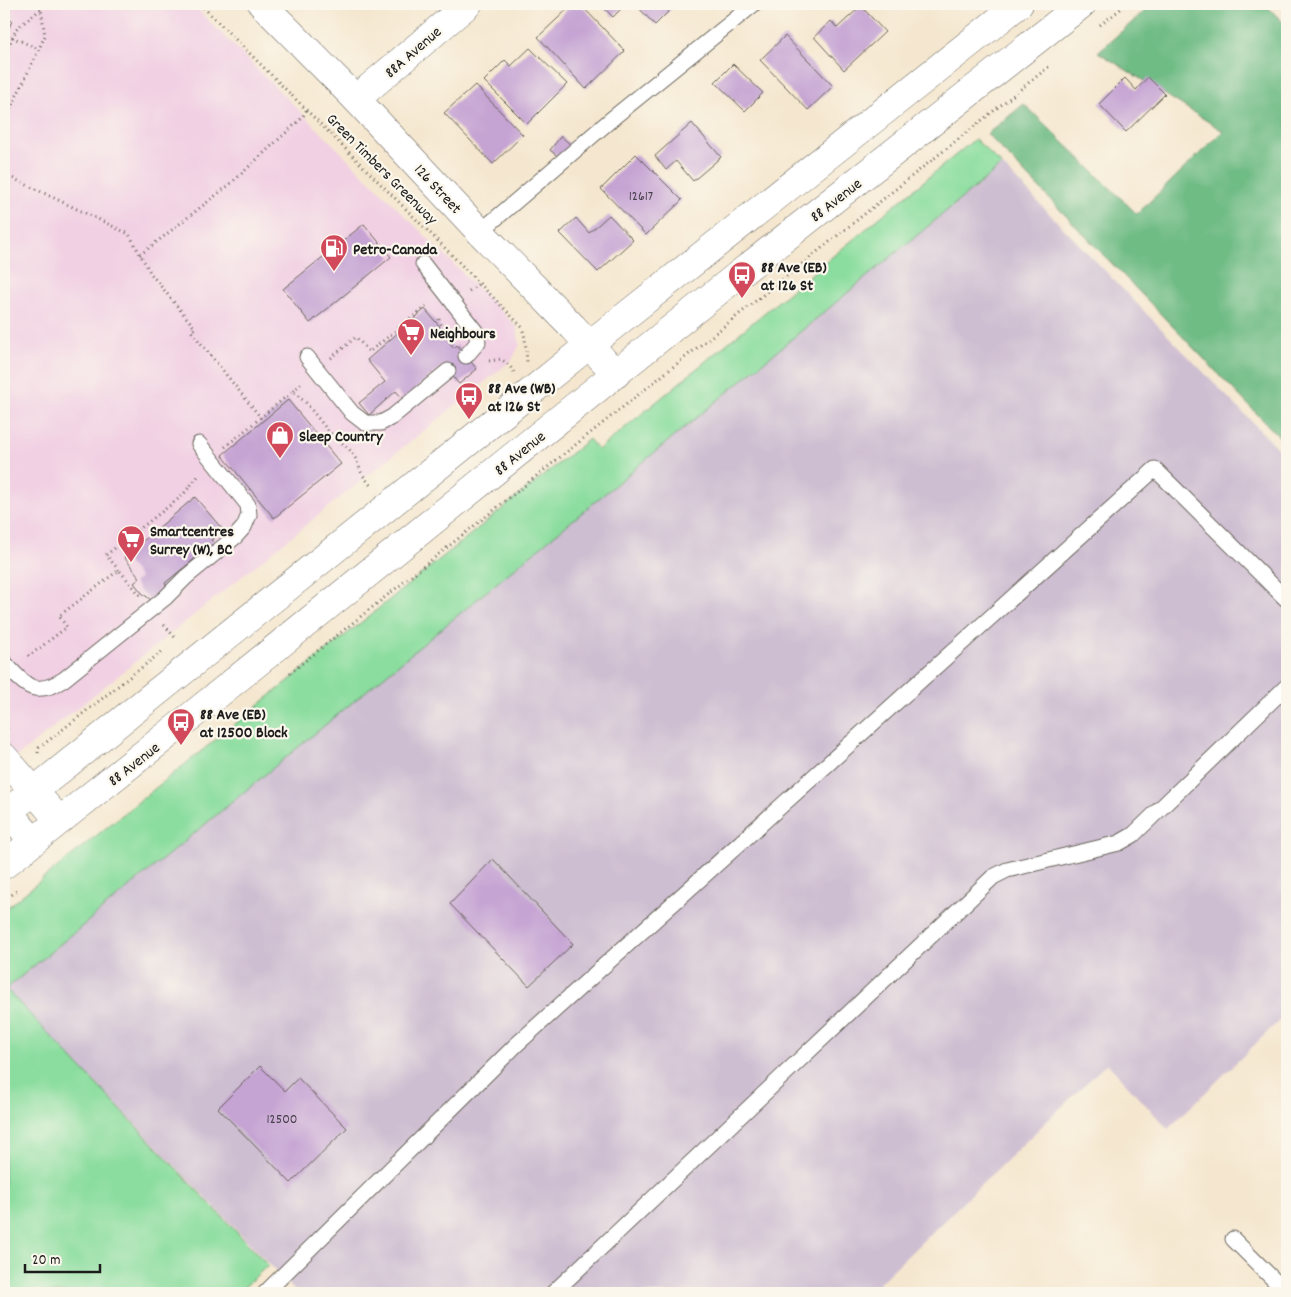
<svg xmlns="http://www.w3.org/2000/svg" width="1291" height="1297" font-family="Dekko,sans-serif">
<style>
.built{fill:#f1d0e3}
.industrial{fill:#cebed1}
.green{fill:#8add9e;stroke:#537c5d}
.forest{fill:#6fbc85;stroke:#466c50}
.building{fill:#c5a3d3}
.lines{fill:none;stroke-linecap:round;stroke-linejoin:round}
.service-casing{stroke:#68635b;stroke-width:17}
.minor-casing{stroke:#68635b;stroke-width:29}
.tertiary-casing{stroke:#68635b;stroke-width:29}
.secondary-casing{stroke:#68635b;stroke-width:29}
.path{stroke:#68635b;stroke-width:3;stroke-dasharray:1 4;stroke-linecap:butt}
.service{stroke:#fff;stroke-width:15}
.minor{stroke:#fff;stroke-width:28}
.tertiary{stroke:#fff;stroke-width:28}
.secondary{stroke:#fff;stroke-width:28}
.labels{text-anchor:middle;stroke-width:4.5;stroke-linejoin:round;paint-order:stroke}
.number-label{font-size:14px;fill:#463e4a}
.street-label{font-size:16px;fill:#1c1c1c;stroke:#fbf7ec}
.poi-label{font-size:16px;font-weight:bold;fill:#1c1c1c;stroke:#fbf7ec;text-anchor:start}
</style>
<rect width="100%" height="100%" fill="#fbf7ec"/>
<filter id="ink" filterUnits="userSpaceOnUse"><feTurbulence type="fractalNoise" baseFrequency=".02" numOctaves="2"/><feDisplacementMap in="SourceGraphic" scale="10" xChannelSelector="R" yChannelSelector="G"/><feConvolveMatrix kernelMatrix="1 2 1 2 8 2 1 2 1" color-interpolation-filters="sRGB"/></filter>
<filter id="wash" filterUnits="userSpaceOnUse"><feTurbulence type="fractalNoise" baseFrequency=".0096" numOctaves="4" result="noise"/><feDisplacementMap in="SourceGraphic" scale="20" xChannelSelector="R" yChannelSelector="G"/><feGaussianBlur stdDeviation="1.12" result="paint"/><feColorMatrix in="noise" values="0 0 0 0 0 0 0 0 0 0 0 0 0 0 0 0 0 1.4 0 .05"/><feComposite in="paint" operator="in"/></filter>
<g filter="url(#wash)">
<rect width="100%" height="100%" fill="#f5e7cf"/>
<polygon class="built" points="4,4 192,4 516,326 520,344 512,360 4,767"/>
<polygon class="industrial" points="1002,165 1287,458 1287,1013 1168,1129 1107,1063 869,1293 297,1293 6,989"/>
<polygon class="green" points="975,139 1002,165 6,989 268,1265 238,1293 4,1293 4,910 589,439 598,450"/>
<polygon class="forest" points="1153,4 1265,4 1287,26 1287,445 987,134 1024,104 1137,214 1223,131 1098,52"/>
<g id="blocks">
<g class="building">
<polygon points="573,4 580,4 625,51 586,89 538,37"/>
<polygon points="600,4 626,4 613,17"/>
<polygon points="635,4 668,4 672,8 655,25"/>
<polygon points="861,6 885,32 844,70 814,37 831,21 837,28"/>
<polygon points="4,17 12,21 4,39"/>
<polygon points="785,36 833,86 808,110 760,60"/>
<polygon points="530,48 567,84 527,124 484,81 505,60 511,66"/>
<polygon points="733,64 763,93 745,111 715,82"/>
<polygon points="1148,77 1165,94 1126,132 1099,104 1125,78 1136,90"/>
<polygon points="475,85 523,135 493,164 444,113"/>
<polygon points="692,123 721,157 693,181 676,161 666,170 655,156"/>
<polygon points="561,136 572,146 561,159 550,150"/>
<polygon points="636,154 682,200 646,235 601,189"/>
<polygon points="609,215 633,240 598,272 560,233 576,218 589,233"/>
<polygon points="364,224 391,257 310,323 283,289"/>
<polygon points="425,309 440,327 438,328 454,348 457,345 477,369 459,384 443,365 403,399 396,391 369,415 359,403 385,382 367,360"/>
<polygon points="288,400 341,464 274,518 222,455"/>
<polygon points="195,497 223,530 211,540 214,543 165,583 167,587 151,600 142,593 134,583 140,578 124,557"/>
<polygon points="493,859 573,944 529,986 450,904"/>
<polygon points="260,1066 285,1091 298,1078 347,1128 291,1183 218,1108"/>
</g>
</g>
</g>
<g filter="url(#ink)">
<use href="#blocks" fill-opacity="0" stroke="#68635b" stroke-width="1"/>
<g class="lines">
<g class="service-casing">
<g id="service">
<polyline points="480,232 614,117 754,4"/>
<polyline points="423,264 476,332 478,342 466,356"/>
<polyline points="307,357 352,413 365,423 381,423 392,417 448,371"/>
<path d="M4 662C25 685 33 698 63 680L165 598 186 577 235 537 244 527 249 515 248 505 199 444"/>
<polyline points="1233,1239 1287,1293"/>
<polyline points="265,1293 516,1045 1155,469 1287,600"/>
<polyline points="553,1293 993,877 1007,870 1119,843 1133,835 1287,686"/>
</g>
</g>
<g class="minor-casing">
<g id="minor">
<polyline points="356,99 468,4"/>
<polyline points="4,757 59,820"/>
<polyline points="4,807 33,841"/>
</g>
</g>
<g class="tertiary-casing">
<polyline id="tertiary" points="262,4 356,99 480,232 573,327 616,374"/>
</g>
<g class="secondary-casing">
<g id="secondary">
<polyline points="4,815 589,345 1019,4"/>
<polyline points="4,865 185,721 738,275 1082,4"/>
</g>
</g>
<g class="path">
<polyline points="200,4 443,246 522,327 525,338 527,362"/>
<polyline points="1100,25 1127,4"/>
<polyline points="12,37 38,49"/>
<polyline points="4,56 17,28 41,9 43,4"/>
<polyline points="4,123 45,36 41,9"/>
<polyline points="4,174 129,234 151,274 195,328 191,331 261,418"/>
<polyline points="140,255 229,185 302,118 307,109"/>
<polyline points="469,291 480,283"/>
<polyline points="439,319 443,329 453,341"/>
<polyline points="331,358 356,337 369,352 429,304"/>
<polyline points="489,361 501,359 509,365 514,372"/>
<polyline points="293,391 302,383"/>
<polyline points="225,447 293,391 306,403 329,432 348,448 354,455 362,474 371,486"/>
<polyline points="119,570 106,555 182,496 199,475"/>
<polyline points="164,625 177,640"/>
<polyline points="28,655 29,656 67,627 59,616 119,570 140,595"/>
<polyline points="290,673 1051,65"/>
<polyline points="4,725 10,732"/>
<polyline points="38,753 39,748 164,650"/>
<polyline points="4,901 19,889"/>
</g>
<use href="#service" class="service"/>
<use href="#minor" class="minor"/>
<use href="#tertiary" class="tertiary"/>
<use href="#secondary" class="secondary"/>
</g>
</g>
<defs>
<g id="fuel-pin" transform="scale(1.4375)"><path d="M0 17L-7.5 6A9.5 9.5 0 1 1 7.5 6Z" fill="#d1495b" stroke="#fbf7ec"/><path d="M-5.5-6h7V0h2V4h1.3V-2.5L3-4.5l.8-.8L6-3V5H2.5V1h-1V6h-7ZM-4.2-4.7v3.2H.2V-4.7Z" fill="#fff"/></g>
<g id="bus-pin" transform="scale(1.4375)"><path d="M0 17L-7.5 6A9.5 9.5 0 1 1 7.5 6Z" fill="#d1495b" stroke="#fbf7ec"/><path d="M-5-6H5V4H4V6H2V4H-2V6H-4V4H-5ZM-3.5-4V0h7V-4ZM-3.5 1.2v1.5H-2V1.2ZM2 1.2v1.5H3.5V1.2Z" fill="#fff"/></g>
<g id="supermarket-pin" transform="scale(1.4375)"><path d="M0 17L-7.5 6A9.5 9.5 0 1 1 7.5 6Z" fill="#d1495b" stroke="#fbf7ec"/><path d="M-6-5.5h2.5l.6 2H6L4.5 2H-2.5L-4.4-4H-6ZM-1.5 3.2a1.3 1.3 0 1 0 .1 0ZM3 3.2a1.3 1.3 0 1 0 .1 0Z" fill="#fff"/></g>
<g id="shop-pin" transform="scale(1.4375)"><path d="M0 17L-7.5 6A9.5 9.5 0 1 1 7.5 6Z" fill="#d1495b" stroke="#fbf7ec"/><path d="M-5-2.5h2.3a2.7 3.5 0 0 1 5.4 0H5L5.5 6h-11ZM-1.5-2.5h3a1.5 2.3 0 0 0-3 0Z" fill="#fff"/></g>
</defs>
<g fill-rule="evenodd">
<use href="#fuel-pin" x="334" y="248"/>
<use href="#bus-pin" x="742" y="275"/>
<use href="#supermarket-pin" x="411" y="332"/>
<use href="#bus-pin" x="469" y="396"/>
<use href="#shop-pin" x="280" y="435"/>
<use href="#supermarket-pin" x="131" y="539"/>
<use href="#bus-pin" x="181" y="722"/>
</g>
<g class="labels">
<g class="number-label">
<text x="641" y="200">12617</text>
<text x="282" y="1123">12500</text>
</g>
<g class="street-label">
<text transform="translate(412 51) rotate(-41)" y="6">88A Avenue</text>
<text transform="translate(383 168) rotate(45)" y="6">Green Timbers Greenway</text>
<text transform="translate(439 188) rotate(47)" y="6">126 Street</text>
<text transform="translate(835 199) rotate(-38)" y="6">88 Avenue</text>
<text transform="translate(519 452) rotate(-39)" y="6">88 Avenue</text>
<text transform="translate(133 763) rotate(-38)" y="6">88 Avenue</text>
</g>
<g class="poi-label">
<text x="353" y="254">Petro-Canada</text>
<text x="761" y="272">88 Ave (EB)<tspan x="761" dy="18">at 126 St</tspan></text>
<text x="430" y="338">Neighbours</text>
<text x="488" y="393">88 Ave (WB)<tspan x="488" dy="18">at 126 St</tspan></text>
<text x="299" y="441">Sleep Country</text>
<text x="150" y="536">Smartcentres<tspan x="150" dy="18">Surrey (W), BC</tspan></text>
<text x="200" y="719">88 Ave (EB)<tspan x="200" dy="18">at 12500 Block</tspan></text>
</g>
</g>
<rect width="1291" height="1297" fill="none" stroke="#fbf7ec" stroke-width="20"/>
<path d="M25 1264v8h75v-8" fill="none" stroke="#1c1c1c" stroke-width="2.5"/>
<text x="32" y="1264" font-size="15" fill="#1c1c1c" stroke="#fbf7ec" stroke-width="4" paint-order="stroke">20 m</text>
</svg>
